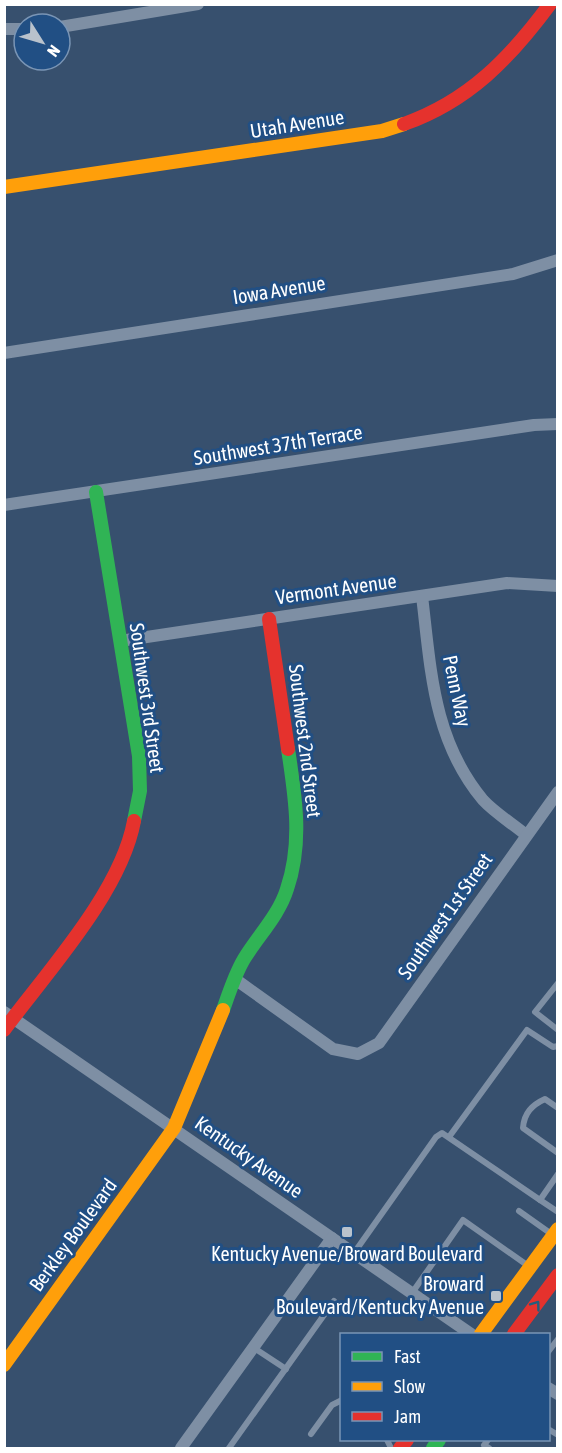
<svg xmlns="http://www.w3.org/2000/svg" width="562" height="1453" font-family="'Asap Condensed',sans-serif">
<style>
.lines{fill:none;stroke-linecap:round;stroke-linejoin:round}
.lane{stroke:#7e8fa4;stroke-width:6}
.street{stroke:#7e8fa4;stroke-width:12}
.fast{stroke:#30b455;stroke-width:14}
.slow{stroke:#ff9f0a;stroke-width:14}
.jam{stroke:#e5322d;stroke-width:14}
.oneway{stroke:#235e7d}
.poi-dot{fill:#b9c2cc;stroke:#214f84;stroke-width:2}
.labels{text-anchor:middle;stroke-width:6;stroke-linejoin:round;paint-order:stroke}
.street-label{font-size:20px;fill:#fff;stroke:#214f84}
.poi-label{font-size:20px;fill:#fff;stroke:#214f84}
</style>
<rect width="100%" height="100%" fill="#37506e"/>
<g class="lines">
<g class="lane">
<polyline points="558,983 535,1012 558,1030"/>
<path d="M558 1108 545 1099C532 1105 524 1113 523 1128L558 1153"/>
<polyline points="449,1137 527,1030 553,1047 558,1046"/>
<polyline points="558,1174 540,1200 558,1212"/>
<polyline points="519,1211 550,1233"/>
<polyline points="354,1253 436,1137 442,1133 540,1200"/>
<polyline points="412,1293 463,1220 527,1265"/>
<polyline points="254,1348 286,1369"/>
<polyline points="548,1352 558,1339"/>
<polyline points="548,1429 558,1435"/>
<polyline points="311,1434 332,1405 342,1400"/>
<polyline points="387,1440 391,1448"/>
<polyline points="488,1440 484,1445 489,1448"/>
<polyline points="229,1448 334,1301"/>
</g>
<g class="street">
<polyline points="60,27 198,4"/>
<polyline points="4,29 24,29"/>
<polyline points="4,353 513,274 558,260"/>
<polyline points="4,505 534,425 558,424"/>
<path d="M422 596C431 671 433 740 483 800 495 813 513 824 526 835"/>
<polyline points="120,641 507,583 558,586"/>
<polyline points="235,979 333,1049 358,1054 379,1043 558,792"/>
<polyline points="4,1012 471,1334"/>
<polyline points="548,1388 558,1394"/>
<polyline points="181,1448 332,1238"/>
</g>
<g class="fast">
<polyline points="96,492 139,756 140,791 134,821"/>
<path d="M223 1010C229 993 235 974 244 959 258 936 279 915 287 889 303 842 295 796 288 749"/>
<polyline points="433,1448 439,1440"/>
</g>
<g class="slow">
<polyline points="4,187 382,131 404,124"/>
<polyline points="481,1334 558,1229"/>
<polyline points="4,1365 174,1128 223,1010"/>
</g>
<g class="jam">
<path d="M404 124C469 101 510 58 550 4"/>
<polyline points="269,619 288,749"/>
<path d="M4 1030C47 972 121 892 134 821"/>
<polyline points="514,1334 558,1275"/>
<polyline points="400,1448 407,1440"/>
</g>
</g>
<defs><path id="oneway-chevron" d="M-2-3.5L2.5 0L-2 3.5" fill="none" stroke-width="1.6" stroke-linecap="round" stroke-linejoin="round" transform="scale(1.5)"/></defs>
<use class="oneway" href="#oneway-chevron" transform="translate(536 1305) rotate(-54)"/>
<g class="poi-dot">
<rect x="341" y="1226" width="12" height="12" rx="3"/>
<rect x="490" y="1290" width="12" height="12" rx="3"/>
</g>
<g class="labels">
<g class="street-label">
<text transform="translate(297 124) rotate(-9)" y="7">Utah Avenue</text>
<text transform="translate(279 290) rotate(-9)" y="7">Iowa Avenue</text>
<text transform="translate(278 445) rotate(-9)" y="7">Southwest 37th Terrace</text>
<text transform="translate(336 589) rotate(-8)" y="7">Vermont Avenue</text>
<text transform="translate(457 691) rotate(78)" y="7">Penn Way</text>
<text transform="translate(147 698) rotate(82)" y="7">Southwest 3rd Street</text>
<text transform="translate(305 741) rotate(83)" y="7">Southwest 2nd Street</text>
<text transform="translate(445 916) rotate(-55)" y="7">Southwest 1st Street</text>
<text transform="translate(249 1157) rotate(35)" y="7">Kentucky Avenue</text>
<text transform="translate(73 1235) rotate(-54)" y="7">Berkley Boulevard</text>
</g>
<g class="poi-label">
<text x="347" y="1261">Kentucky Avenue/Broward Boulevard</text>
<text x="484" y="1291" text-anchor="end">Broward<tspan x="484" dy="23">Boulevard/Kentucky Avenue</tspan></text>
</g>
</g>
<rect width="562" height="1453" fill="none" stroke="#ffffff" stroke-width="12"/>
<rect x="340" y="1333" width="210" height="108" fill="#214f84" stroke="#7a95b5" stroke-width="1.5"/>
<rect x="352" y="1352" width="30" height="9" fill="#30b455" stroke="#7a95b5" stroke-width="1.5"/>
<text x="394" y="1363" font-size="18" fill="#ffffff">Fast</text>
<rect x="352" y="1382" width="30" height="9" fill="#ff9f0a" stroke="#7a95b5" stroke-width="1.5"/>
<text x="394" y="1393" font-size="18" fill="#ffffff">Slow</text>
<rect x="352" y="1412" width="30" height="9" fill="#e5322d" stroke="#7a95b5" stroke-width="1.5"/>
<text x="394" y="1423" font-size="18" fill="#ffffff">Jam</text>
<g transform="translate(42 42) rotate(127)"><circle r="28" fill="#214f84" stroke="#7a95b5" stroke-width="1.5"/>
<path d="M0-4.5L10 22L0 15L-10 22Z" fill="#b9c2cc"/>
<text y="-9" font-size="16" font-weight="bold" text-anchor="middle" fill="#ffffff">N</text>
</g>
</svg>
